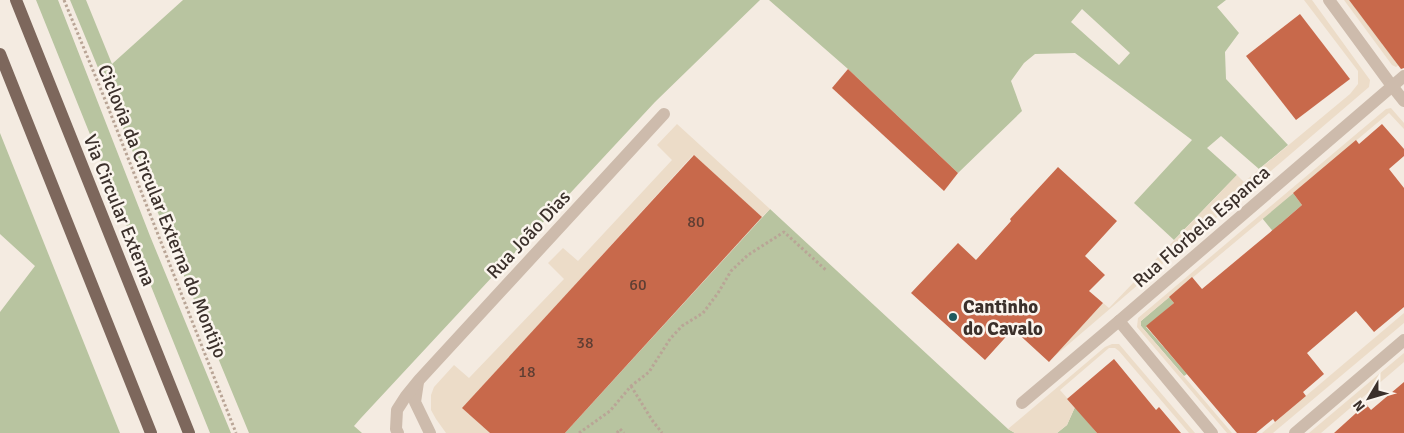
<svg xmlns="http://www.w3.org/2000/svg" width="1404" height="433" font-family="Signika,sans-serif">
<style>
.green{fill:#b8c4a0;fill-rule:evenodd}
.plaza{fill:#ecdcc8}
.building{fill:#c8694b}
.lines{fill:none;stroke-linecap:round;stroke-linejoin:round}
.path{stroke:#b9a596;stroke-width:3;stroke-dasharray:2.5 2.5;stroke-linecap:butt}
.street{stroke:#cdbbac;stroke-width:12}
.primary{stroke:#7d675c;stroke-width:12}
.poi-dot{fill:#1f5a5e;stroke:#fbf5ee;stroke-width:2}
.labels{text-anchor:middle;stroke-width:5;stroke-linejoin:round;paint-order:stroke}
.number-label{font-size:16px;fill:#5e3e33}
.street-label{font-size:19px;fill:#3b302b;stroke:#fbf5ee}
.poi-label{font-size:19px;font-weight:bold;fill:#3b302b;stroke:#fbf5ee;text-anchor:start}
</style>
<rect width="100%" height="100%" fill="#f4ebe1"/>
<g class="green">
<polygon points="36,0 58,0 150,236 231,433 210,433"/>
<polygon points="70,0 86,0 112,64 183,0 760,0 655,102 361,418 354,426 362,433 249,433"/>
<path d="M769 0H1226L1217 7 1239 33 1225 52 1226 79 1288 145 1259 169 1221 136 1207 148 1237 175 1174 240 1134 203 1192 140 1075 53 1035 54 1024 63 1011 81 1022 111 958 173 848 69ZM1082 9 1130 53 1119 65 1071 22Z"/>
<polygon points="0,133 120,433 0,433 0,312 35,266 0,234"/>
<polygon points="1293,193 1302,205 1280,224 1310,260 1314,282 1262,218"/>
<polygon points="770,209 1008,429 1015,433 565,433"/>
<polygon points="1169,297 1174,303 1146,327 1187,374 1184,376 1141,326 1141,321"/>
<polygon points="1075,407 1097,433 1057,433 1067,425"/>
</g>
<g class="plaza">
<polygon points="1304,0 1312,0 1370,80 1369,87 1049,361 1103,303 1109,308 1237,175 1244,182 1350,94 1358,84 1358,71"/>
<polygon points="1344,0 1349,0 1396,62 1404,61 1396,67 1392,65"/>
<polygon points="1391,108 1404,123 1404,129 1389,113 1141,321 1141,326 1232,433 1227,433 1137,327 1138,318 1386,109"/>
<polygon points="677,124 770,209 762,217 693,155 463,408 490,433 446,433 436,419 431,410 431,395 434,387 454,365 469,378 564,279 548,263 563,248 578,261 672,160 657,145"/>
<polygon points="1404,313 1404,323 1273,433 1262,433"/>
<polygon points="1112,344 1119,344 1195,433 1189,433 1119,351 1115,348 1109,348 1060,390 1075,407 1067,425 1057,433 1015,433 1008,429 1105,347"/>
<polygon points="1404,353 1404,362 1321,433 1309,433"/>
</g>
<g class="building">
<polygon points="1349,0 1404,0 1404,68 1401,69"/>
<polygon points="1300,14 1350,79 1296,120 1246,56"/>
<polygon points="848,69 958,173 944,191 832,88"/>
<polygon points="1382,124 1404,149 1404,156 1389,169 1404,188 1404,307 1374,332 1356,311 1307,353 1324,374 1303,392 1306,396 1275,422 1273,419 1256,433 1237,433 1146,326 1174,303 1169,297 1192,277 1202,289 1280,224 1302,205 1293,193 1356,140 1359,144"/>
<polygon points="694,155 762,217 565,433 490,433 462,408"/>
<polygon points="1058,167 1117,221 1085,256 1105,275 1089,291 1103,303 1049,362 1013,329 985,360 911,293 958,243 976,260 1011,221 1010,219"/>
<polygon points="1114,359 1156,410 1159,407 1181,433 1097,433 1067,399"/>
<polygon points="1404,382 1404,433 1334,433 1366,404 1371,410"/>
</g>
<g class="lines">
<g class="path">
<polyline points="64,0 106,102 236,433"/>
<polyline points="631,386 652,420 662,433"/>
<polyline points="579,433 610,411 631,386 649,372 670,339 682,326 703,313 718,293 731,271 748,255 784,232 827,271"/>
<polyline points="617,433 620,429 624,433"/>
</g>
<g class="street">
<polyline points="1329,0 1392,86 1404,101"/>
<polyline points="1119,321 1212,433"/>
<polyline points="418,382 415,402 430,433"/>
<polyline points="1022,403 1119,321 1404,76"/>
<polyline points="398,433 396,429 397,410 406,396 419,380 664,114"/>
<polyline points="1295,433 1404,340"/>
</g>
<g class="primary">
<polyline points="16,0 189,433"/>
<polyline points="0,54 151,433"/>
</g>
</g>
<circle class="poi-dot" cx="953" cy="317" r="5"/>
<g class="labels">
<g class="number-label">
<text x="696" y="227">80</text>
<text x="638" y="290">60</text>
<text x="585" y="348">38</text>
<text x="527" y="377">18</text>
</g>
<g class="street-label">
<text transform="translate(120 210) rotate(68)" y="7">Via Circular Externa</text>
<text transform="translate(163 211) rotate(68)" y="7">Ciclovia da Circular Externa do Montijo</text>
<text transform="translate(1201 226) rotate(-41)" y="7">Rua Florbela Espanca</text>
<text transform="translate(528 234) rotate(-47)" y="7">Rua João Dias</text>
</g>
<g class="poi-label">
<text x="963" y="313">Cantinho<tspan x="963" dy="22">do Cavalo</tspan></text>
</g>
</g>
<g transform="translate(1369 398) rotate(232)" stroke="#fbf5ee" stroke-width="4" paint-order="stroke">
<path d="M0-4L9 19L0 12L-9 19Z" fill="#3b302b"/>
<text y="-8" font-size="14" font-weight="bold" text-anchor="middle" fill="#3b302b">N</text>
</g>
</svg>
